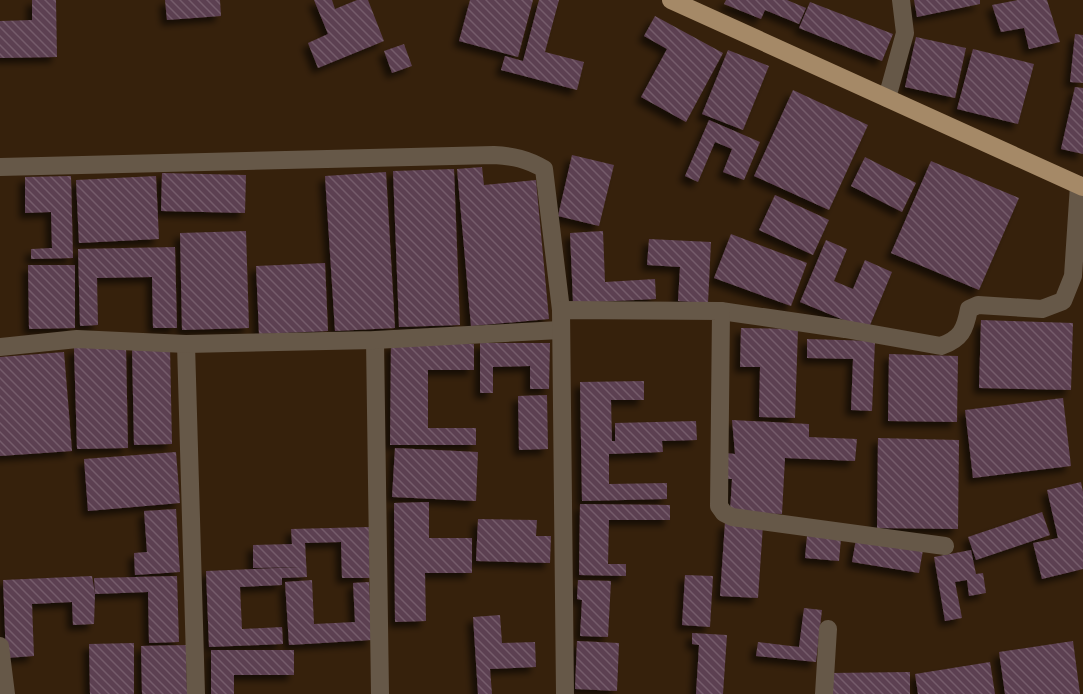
<svg xmlns="http://www.w3.org/2000/svg" width="1083" height="694" font-family="'IBM Plex Sans',sans-serif">
<style>
.building{fill:url(#building-back-hatch);filter:url(#shadow)}
.lines{fill:none;stroke-linecap:round;stroke-linejoin:round}
.minor{stroke:#665848;stroke-width:18}
.major{stroke:#a58967;stroke-width:18}
</style>
<defs>
<pattern id="building-back-hatch" width="6" height="6" patternUnits="userSpaceOnUse" patternTransform="scale(1.5)"><rect width="6" height="6" fill="#5c4051"/><path d="M-1 5l2 2M0 0l6 6M5-1l2 2" fill="none" stroke="#745c6a"/></pattern>
<filter id="shadow"><feDropShadow dx="-5.5" dy="5.5" stdDeviation="3" flood-color="#0009"/></filter>
</defs>
<rect width="100%" height="100%" fill="#36210c"/>
<g class="building">
<polygon points="32,0 56,0 57,57 0,58 0,21 32,20"/>
<polygon points="165,0 220,0 221,16 167,20"/>
<polygon points="314,0 332,0 335,9 357,0 368,0 384,41 318,68 308,43 328,34"/>
<polygon points="470,0 533,0 518,57 459,41"/>
<polygon points="539,0 559,0 545,52 584,62 577,90 501,70 505,56 523,61"/>
<polygon points="726,0 787,0 806,8 799,24 765,10 761,19 724,4"/>
<polygon points="914,0 980,0 980,4 917,17"/>
<polygon points="1018,0 1047,0 1060,42 1029,49 1024,28 1001,32 992,5"/>
<polygon points="810,2 893,34 882,61 799,28"/>
<polygon points="655,16 723,53 686,122 641,97 667,49 644,36"/>
<polygon points="1075,34 1083,35 1083,83 1070,82"/>
<polygon points="916,37 966,48 955,98 905,87"/>
<polygon points="404,44 412,66 392,73 384,51"/>
<polygon points="973,49 1034,64 1018,124 957,109"/>
<polygon points="728,50 769,66 743,130 702,114"/>
<polygon points="1075,87 1083,88 1083,154 1061,149"/>
<polygon points="793,90 868,125 829,210 754,176"/>
<polygon points="709,120 760,142 744,180 723,172 732,149 715,142 698,182 685,176"/>
<polygon points="572,155 614,165 599,226 558,216"/>
<polygon points="865,157 916,183 902,212 851,186"/>
<polygon points="931,161 1019,198 979,290 891,253"/>
<polygon points="482,167 484,185 536,180 549,319 471,326 457,169"/>
<polygon points="454,169 460,325 399,327 393,171"/>
<polygon points="386,172 395,328 335,331 325,176"/>
<polygon points="162,173 246,175 245,213 161,211"/>
<polygon points="71,176 73,258 31,259 31,249 52,248 51,212 25,213 25,177"/>
<polygon points="156,176 159,239 79,243 76,180"/>
<polygon points="775,195 829,220 813,255 759,230"/>
<polygon points="246,231 249,328 182,330 180,233"/>
<polygon points="603,231 605,282 655,279 656,299 573,303 570,233"/>
<polygon points="731,234 807,263 791,306 714,278"/>
<polygon points="649,239 711,242 708,303 678,301 680,267 647,265"/>
<polygon points="826,240 847,249 834,281 853,289 865,260 892,272 868,330 800,302"/>
<polygon points="175,247 177,328 153,328 152,277 97,278 98,325 80,326 78,249"/>
<polygon points="325,263 328,331 259,334 256,266"/>
<polygon points="28,265 75,265 75,328 29,329"/>
<polygon points="981,320 1073,323 1071,390 979,388"/>
<polygon points="741,328 798,329 795,418 759,417 760,367 740,367"/>
<polygon points="807,339 875,341 872,411 851,410 853,359 807,358"/>
<polygon points="480,343 550,343 549,389 530,389 530,366 493,367 493,393 480,393"/>
<polygon points="391,344 474,344 474,370 428,370 428,428 476,428 476,445 390,445"/>
<polygon points="126,347 128,448 77,449 74,348"/>
<polygon points="170,347 172,444 134,445 132,348"/>
<polygon points="64,352 72,451 0,456 0,357"/>
<polygon points="889,354 958,356 957,422 888,421"/>
<polygon points="644,381 644,400 611,400 612,441 615,441 615,423 696,421 697,440 662,441 663,452 609,454 609,484 667,483 667,499 582,501 580,382"/>
<polygon points="547,395 548,449 519,450 518,396"/>
<polygon points="1063,398 1071,466 973,478 965,410"/>
<polygon points="732,420 809,424 809,437 857,439 855,461 785,458 782,514 730,512 732,479 724,479 725,453 735,454"/>
<polygon points="878,438 959,440 958,529 877,528"/>
<polygon points="395,448 478,452 476,501 392,497"/>
<polygon points="176,452 180,503 88,511 84,459"/>
<polygon points="1081,482 1083,492 1083,569 1042,579 1033,543 1058,538 1047,490"/>
<polygon points="429,502 429,538 472,538 472,573 425,573 426,621 395,622 394,503"/>
<polygon points="580,504 670,505 670,520 609,520 608,564 626,564 626,576 579,575"/>
<polygon points="176,509 180,572 135,575 134,553 147,552 144,511"/>
<polygon points="1042,512 1050,535 976,560 968,537"/>
<polygon points="478,519 537,520 536,536 551,536 550,563 476,561"/>
<polygon points="725,522 763,525 758,598 720,596"/>
<polygon points="369,527 370,578 342,578 341,542 305,543 307,577 282,578 282,585 240,587 242,629 282,627 283,644 209,647 206,571 301,567 253,568 253,545 292,544 291,529"/>
<polygon points="807,536 841,539 839,561 805,558"/>
<polygon points="856,539 923,550 919,573 852,562"/>
<polygon points="971,550 976,574 983,573 986,593 969,596 967,580 955,582 962,618 945,621 934,557"/>
<polygon points="685,575 713,576 710,627 682,625"/>
<polygon points="92,576 95,594 94,624 73,625 72,602 32,604 34,656 6,658 3,580"/>
<polygon points="177,576 179,642 149,643 148,592 95,594 94,578"/>
<polygon points="312,580 314,624 355,622 353,583 369,582 372,640 289,645 285,582"/>
<polygon points="578,580 611,581 608,637 580,636 582,600 577,599"/>
<polygon points="804,608 822,610 816,662 756,656 758,642 799,647"/>
<polygon points="500,615 502,643 535,642 536,667 490,669 492,694 478,694 473,617"/>
<polygon points="692,633 727,635 723,694 696,694 699,645 692,644"/>
<polygon points="577,641 619,643 617,691 575,689"/>
<polygon points="1073,641 1080,694 1005,694 999,652"/>
<polygon points="134,643 134,694 90,694 89,644"/>
<polygon points="186,645 187,694 142,694 141,646"/>
<polygon points="211,650 294,650 294,675 234,675 234,694 211,694"/>
<polygon points="990,662 995,694 918,694 915,674"/>
<polygon points="910,672 910,694 832,694 831,673"/>
</g>
<g class="lines">
<g class="minor">
<polyline points="887,98 905,33 901,0"/>
<path d="M0 167 494 155C513 156 527 159 544 169L561 310"/>
<path d="M721 311 845 329 941 346C961 339 965 330 969 309L978 305 1042 309 1063 301 1073 276 1079 185"/>
<polyline points="375,340 380,694"/>
<polyline points="186,344 196,694"/>
<polyline points="0,347 77,339 186,344 375,340 560,330"/>
<polyline points="0,646 6,694"/>
<polyline points="565,694 561,310 721,311 719,506 724,513 732,517 945,546"/>
<polyline points="824,694 828,629"/>
</g>
<polyline class="major" points="671,0 1083,187"/>
</g>
</svg>
